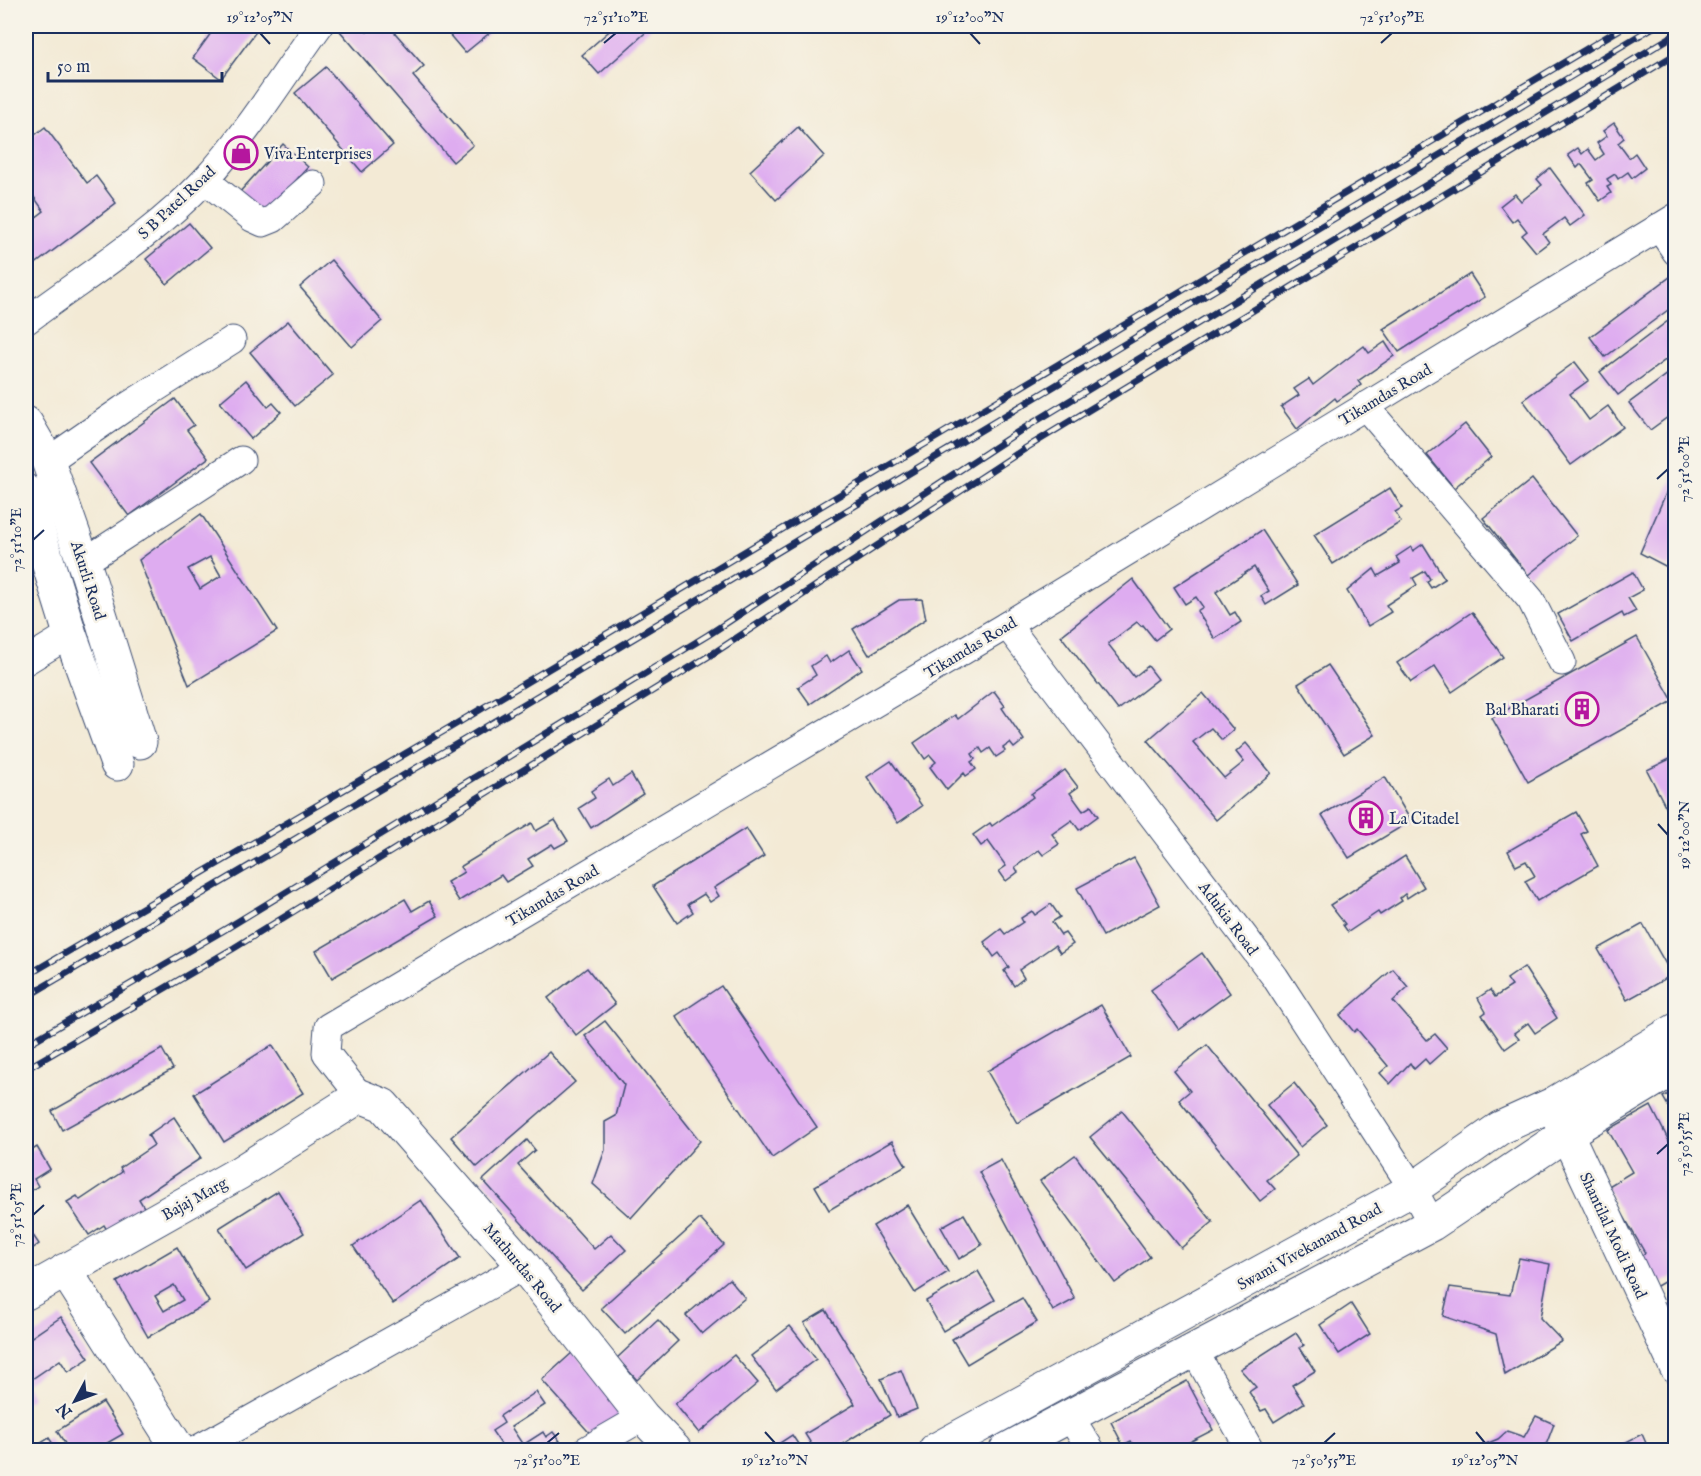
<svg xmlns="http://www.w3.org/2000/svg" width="1701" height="1476" font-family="'IM FELL English',serif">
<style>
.building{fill:#deacf0;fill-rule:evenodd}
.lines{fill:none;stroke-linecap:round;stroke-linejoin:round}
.minor-casing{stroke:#3b4b70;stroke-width:29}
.tertiary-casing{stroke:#3b4b70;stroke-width:35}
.primary-casing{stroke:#3b4b70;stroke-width:35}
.minor{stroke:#fff;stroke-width:27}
.tertiary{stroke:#fff;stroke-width:33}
.primary{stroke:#fff;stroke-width:33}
.rail-casing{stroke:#1b2f5e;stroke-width:7}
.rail{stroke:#f7f3e8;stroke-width:4.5;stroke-dasharray:14;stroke-linecap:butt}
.ticks{fill:none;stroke:#1b2f5e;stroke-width:2}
.labels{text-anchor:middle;stroke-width:5;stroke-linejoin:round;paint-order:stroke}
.poi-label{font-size:16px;fill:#1b2f5e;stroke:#f7f3e8;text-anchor:start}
.street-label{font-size:16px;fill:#1b2f5e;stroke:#f7f3e8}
.neatline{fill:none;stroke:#1b2f5e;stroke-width:2}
.ticks-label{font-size:15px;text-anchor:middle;fill:#1b2f5e}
</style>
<rect width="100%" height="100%" fill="#f7f3e8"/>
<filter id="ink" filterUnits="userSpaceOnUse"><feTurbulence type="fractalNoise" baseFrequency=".0167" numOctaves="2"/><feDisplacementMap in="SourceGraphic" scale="12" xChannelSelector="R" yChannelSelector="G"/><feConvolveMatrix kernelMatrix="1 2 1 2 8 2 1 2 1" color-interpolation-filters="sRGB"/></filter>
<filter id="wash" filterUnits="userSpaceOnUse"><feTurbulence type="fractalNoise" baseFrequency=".008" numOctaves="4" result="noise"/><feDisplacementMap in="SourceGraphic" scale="24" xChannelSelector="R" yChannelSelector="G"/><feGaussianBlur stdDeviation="1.35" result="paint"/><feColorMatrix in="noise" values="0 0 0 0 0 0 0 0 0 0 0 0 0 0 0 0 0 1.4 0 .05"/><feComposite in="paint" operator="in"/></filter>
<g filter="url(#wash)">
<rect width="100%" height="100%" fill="#f3ead5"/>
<g id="blocks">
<g class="building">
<polygon points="216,26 260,26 221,79 193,58"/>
<polygon points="346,26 362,26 367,32 374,26 389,26 424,66 413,76 473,145 453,162 340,31"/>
<polygon points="442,26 498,26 465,53"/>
<polygon points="615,26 653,26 599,74 582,55"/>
<polygon points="326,67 393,145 362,172 295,93"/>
<polygon points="1614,123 1624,138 1618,143 1629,158 1635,153 1645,168 1632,178 1628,172 1618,179 1615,174 1607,179 1611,185 1607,187 1611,193 1600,201 1588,183 1593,180 1581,164 1577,168 1568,155 1578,148 1582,154 1588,149 1596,160 1604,154 1597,143 1607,136 1603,131"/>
<polygon points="45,127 87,183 96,176 116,203 26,271 26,225 44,211 26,186 26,142"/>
<polygon points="798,127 824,156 776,200 750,171"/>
<polygon points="283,144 308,167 262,218 237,195"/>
<polygon points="1550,168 1585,215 1570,226 1564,218 1543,234 1549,242 1536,252 1522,235 1527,231 1517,218 1512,222 1500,206 1515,194 1521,201 1542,185 1537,179"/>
<polygon points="189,223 210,248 167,284 146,259"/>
<polygon points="331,260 382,321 352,347 300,287"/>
<polygon points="1470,274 1485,297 1399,352 1383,329"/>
<polygon points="1674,274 1676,304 1605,357 1590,337"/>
<polygon points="1676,315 1676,352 1618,395 1600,372"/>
<polygon points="288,321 333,375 295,406 250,352"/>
<polygon points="1385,342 1394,356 1358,381 1361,385 1337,401 1335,398 1297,429 1281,407 1299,395 1294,389 1309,379 1313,385 1364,346 1369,353"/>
<polygon points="1575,362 1589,380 1570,394 1589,420 1608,406 1623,427 1571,465 1523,400"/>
<polygon points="1676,368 1676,411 1650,430 1629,403"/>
<polygon points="246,380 268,407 273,403 281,412 251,439 220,402"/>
<polygon points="175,399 194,425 187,430 208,458 129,516 89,463"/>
<polygon points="1465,424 1491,457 1454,488 1427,455"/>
<polygon points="1676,470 1676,555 1669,568 1640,553"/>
<polygon points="1532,479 1577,536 1528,575 1483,518"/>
<polygon points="1390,488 1402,508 1395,512 1401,522 1333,564 1314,535"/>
<path d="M201 514 277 631 189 685 139 560ZM210 557 221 576 200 589 188 569Z"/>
<polygon points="1262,530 1298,585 1266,605 1261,596 1269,591 1254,567 1216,592 1230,615 1235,612 1241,622 1215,639 1197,611 1203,607 1196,597 1185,604 1174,587"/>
<polygon points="1423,544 1445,579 1431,588 1427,582 1430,579 1425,571 1413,578 1417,585 1386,605 1391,612 1368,626 1347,591 1374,569 1378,576 1400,563 1396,557 1411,547 1413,551"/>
<polygon points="1633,572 1643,590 1628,598 1636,611 1624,617 1622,613 1573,641 1558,614"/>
<polygon points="1133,579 1169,629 1155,640 1143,625 1141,626 1137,622 1108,644 1134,677 1148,666 1158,679 1118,710 1061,636"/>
<polygon points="922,599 926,619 869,655 853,629 899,600"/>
<polygon points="1472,612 1503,657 1452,692 1435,666 1411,682 1397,663"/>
<polygon points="1637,637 1673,701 1528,782 1492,718"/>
<polygon points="849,650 862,669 810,704 798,687 816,675 811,666 826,656 830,663"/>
<polygon points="1328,665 1375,735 1344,754 1298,684"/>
<polygon points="994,691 1005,706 1002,708 1024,740 1014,748 1010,743 1003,748 1005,751 996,757 990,748 983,753 980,748 972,754 975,759 971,762 976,769 966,776 964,773 947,790 930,767 936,762 930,755 925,759 914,743 955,715 958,719"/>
<polygon points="1203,693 1234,730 1222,740 1211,728 1193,742 1224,778 1244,762 1236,752 1246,743 1271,773 1216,820 1148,740"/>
<polygon points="1676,756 1676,827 1647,770"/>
<polygon points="891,761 922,806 898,823 867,777"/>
<polygon points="1065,770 1078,787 1070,793 1083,811 1091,806 1098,816 1079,830 1072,820 1052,834 1059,844 1043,855 1039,850 1015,867 1018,872 1006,881 999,871 1006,866 988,841 981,846 973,835 990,823 992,826 1033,797 1031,794"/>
<polygon points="631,774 643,794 591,828 579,808 595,798 591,791 609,779 613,786"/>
<polygon points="1385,777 1411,821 1349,858 1322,815"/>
<polygon points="1576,812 1587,831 1581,834 1598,866 1537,901 1525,881 1535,876 1526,861 1516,866 1508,851"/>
<polygon points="555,820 568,841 555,848 552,844 528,859 533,866 506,882 501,875 459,901 447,882 464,872 460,867 532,823 536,831"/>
<polygon points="746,828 764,856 714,888 719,896 710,902 704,894 688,904 693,912 677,923 653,886"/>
<polygon points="1405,856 1424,887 1407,898 1405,894 1400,898 1402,901 1380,915 1378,912 1348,932 1343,925 1345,924 1330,905"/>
<polygon points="1134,858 1160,905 1103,936 1077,888"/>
<polygon points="405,899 412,911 429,901 438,916 332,978 316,951"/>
<polygon points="1051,904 1060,917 1052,922 1061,935 1065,933 1073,944 1060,953 1055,945 1019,970 1024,978 1014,986 1004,971 1009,967 999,953 994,957 984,942 1001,929 1005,934 1023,922 1021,918 1032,911 1035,915"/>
<polygon points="1643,924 1672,975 1627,1000 1598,949"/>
<polygon points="1202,953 1230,993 1179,1030 1151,990"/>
<polygon points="1524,967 1557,1018 1535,1033 1528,1023 1514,1033 1519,1039 1505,1049 1482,1015 1486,1012 1478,998 1490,990 1495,997 1512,986 1507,979"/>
<polygon points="587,968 615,1004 576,1035 548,998"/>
<polygon points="1393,969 1408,987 1393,1001 1427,1040 1435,1034 1447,1048 1429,1064 1425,1059 1414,1069 1410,1063 1390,1084 1380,1073 1388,1066 1357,1029 1354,1032 1340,1015"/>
<polygon points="721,986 817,1127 772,1158 676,1016"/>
<polygon points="1101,1005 1131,1057 1017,1123 987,1071"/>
<polygon points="605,1021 700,1141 631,1218 593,1184 605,1150 605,1122 616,1116 624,1085 585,1036"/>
<polygon points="272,1045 303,1093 224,1142 194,1094"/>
<polygon points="1207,1045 1297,1156 1267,1180 1275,1189 1260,1201 1179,1100 1190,1091 1174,1071"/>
<polygon points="162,1049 173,1069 62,1130 52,1111"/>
<polygon points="549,1052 575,1082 477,1167 451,1137"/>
<polygon points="1294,1083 1327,1125 1300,1147 1267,1105"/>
<polygon points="1676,1090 1676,1120 1663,1097"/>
<polygon points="1651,1106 1676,1155 1676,1275 1650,1290 1633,1261 1645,1253 1607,1187 1632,1172 1608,1130"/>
<polygon points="1122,1111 1213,1222 1181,1248 1090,1137"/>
<polygon points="174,1117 201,1158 139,1199 145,1209 109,1233 104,1225 89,1235 67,1202 77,1196 80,1200 122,1172 120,1168 154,1145 148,1135"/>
<polygon points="527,1140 535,1150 518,1165 594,1249 611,1234 626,1250 582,1290 483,1180"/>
<polygon points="892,1141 906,1165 829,1210 815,1186"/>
<polygon points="37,1147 50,1169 34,1179 38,1186 26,1194 26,1154"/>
<polygon points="1075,1155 1150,1257 1115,1283 1040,1181"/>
<polygon points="1001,1160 1075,1299 1053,1311 979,1172"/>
<polygon points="278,1191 304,1233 246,1270 219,1228"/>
<polygon points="421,1200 460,1258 393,1304 353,1246"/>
<polygon points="907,1205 948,1272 915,1293 873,1226"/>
<polygon points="964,1214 982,1245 959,1259 941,1227"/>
<polygon points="700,1219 724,1245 625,1334 601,1308"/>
<polygon points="26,1225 39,1244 26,1253"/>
<path d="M177 1247 209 1302 148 1337 117 1282ZM174 1285 183 1300 164 1311 155 1296Z"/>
<polygon points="1519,1258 1550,1264 1540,1318 1562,1341 1505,1375 1496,1334 1443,1316 1450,1287 1510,1295"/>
<polygon points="978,1271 995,1300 943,1331 926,1301"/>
<polygon points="729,1279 745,1298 702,1334 686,1315"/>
<polygon points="1022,1298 1037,1322 967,1364 952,1339"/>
<polygon points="1351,1304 1370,1334 1339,1354 1320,1325"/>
<polygon points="826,1310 890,1415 833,1450 815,1450 805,1434 855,1404 804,1323"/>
<polygon points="61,1317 89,1358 68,1372 60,1360 26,1383 26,1341"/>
<polygon points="658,1320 678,1341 637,1380 617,1358"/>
<polygon points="790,1326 816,1359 776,1389 751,1356"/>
<polygon points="1296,1333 1304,1345 1300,1348 1315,1371 1292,1385 1304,1403 1274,1422 1266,1409 1261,1411 1249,1392 1256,1387 1240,1369"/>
<polygon points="573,1352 626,1411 595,1439 542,1380"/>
<polygon points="734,1355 758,1383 699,1433 675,1404"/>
<polygon points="901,1370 917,1409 897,1417 881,1379"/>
<polygon points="1187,1381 1213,1430 1174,1450 1136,1450 1131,1441 1123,1445 1111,1422"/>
<polygon points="26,1385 33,1397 26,1402"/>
<polygon points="536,1392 545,1405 511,1427 523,1445 543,1432 546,1437 553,1432 560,1441 545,1450 505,1450 492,1431 504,1423 500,1416"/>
<polygon points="103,1402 123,1434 95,1450 69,1450 57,1431"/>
<polygon points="1536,1416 1554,1424 1546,1445 1549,1450 1471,1450 1498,1439 1507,1431 1524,1437"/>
<polygon points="1642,1434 1649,1450 1613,1450 1616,1447"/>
<polygon points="792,1435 802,1450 769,1450"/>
<polygon points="49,1438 57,1450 30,1450"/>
</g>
</g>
</g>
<g filter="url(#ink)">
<use href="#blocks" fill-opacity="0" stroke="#3b4b70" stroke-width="1.5"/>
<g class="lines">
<g class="minor-casing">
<g id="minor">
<polyline points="205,180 252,218 263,223 273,219 313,184"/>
<polyline points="1659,227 1676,252"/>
<path d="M26 321C86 276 153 235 205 180 248 133 282 77 319 26"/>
<polyline points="1365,406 1531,600 1562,662"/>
<polyline points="48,461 123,409 232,340"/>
<polyline points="84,562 241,460"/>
<polyline points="1007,625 1275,977 1413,1189 1432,1224"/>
<polyline points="26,661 70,634"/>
<polyline points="360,1096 326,1053 328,1027 1007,625 1676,217"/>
<polyline points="1194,1350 1250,1450"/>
<polyline points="1070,1417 1091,1450"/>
<polyline points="196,1450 524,1266"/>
<polyline points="586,1450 643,1417"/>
</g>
</g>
<g class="tertiary-casing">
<g id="tertiary">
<polyline points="26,423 48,461 88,575 140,742"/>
<polyline points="26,491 70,634 117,764"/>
<polyline points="1554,1107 1676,1367"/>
<polyline points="65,1270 179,1450"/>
<polyline points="26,1293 239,1173 360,1096 383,1105 524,1266 643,1417 675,1450"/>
</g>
</g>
<g class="primary-casing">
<g id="primary">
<polyline points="935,1450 1413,1189 1500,1128 1553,1104 1676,1030"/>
<polyline points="1006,1450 1432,1224 1566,1134 1676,1067"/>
</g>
</g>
<use href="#minor" class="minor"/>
<use href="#tertiary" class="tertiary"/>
<use href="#primary" class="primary"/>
<g class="rail-casing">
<g id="rail">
<polyline points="26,976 461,721 1625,26"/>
<polyline points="26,997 469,737 1655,26"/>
<polyline points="26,1045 224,930 708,635 1018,432 1676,34"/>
<polyline points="26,1069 234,948 717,651 1026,448 1676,54"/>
</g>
</g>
<use href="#rail" class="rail"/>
</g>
</g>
<path class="ticks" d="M260 33 270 44M970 33 980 44M604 43 616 33M1381 43 1392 33M1657 479 1668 469M33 540 44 530M1658 824 1668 835M1657 1154 1668 1144M33 1215 44 1205M765 1432 775 1443M1476 1432 1485 1443M547 1443 559 1433M1324 1443 1335 1433"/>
<defs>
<g id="shop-ring" transform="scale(1.725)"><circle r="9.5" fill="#f7f3e8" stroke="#b5179e" stroke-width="1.5"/><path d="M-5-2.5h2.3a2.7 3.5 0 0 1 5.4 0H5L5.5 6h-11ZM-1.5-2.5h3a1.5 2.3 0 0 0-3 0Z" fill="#b5179e"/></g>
<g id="building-ring" transform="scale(1.725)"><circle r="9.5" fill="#f7f3e8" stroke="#b5179e" stroke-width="1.5"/><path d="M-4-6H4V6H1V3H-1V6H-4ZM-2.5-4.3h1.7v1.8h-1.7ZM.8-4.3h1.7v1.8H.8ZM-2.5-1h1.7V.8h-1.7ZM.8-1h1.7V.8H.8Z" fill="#b5179e"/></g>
</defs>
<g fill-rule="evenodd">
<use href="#shop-ring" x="241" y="153"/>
<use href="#building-ring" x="1582" y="709"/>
<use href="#building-ring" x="1366" y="818"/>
</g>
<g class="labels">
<g class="poi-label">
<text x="264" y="159">Viva Enterprises</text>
<text x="1559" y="715" text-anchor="end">Bal Bharati</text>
<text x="1389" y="824">La Citadel</text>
</g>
<g class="street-label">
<text transform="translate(176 202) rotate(-43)" y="6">S B Patel Road</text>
<text transform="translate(1385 394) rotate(-31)" y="6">Tikamdas Road</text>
<text transform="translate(89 580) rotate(72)" y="6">Akurli Road</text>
<text transform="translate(970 647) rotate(-31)" y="6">Tikamdas Road</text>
<text transform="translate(552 895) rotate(-31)" y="6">Tikamdas Road</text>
<text transform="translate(1229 918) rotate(53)" y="6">Adukia Road</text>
<text transform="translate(194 1198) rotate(-29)" y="6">Bajaj Marg</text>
<text transform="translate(1614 1235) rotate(65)" y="6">Shantilal Modi Road</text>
<text transform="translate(1309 1246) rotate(-29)" y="6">Swami Vivekanand Road</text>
<text transform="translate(523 1267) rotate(50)" y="6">Mathurdas Road</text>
</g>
</g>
<rect width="1701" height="1476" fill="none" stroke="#f7f3e8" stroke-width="66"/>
<g transform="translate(75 1401) rotate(229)" stroke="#f7f3e8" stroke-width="4.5" paint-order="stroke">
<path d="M0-4.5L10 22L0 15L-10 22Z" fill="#1b2f5e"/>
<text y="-9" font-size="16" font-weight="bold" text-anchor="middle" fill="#1b2f5e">N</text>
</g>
<path d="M48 72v9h174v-9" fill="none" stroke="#1b2f5e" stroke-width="3"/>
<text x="57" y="72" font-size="18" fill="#1b2f5e" stroke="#f7f3e8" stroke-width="4.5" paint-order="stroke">50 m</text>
<rect x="33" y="33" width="1635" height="1410" class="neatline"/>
<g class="ticks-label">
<text x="260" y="22">19°12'05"N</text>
<text x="616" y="22">72°51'10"E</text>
<text x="970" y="22">19°12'00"N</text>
<text x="1392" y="22">72°51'05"E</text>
<text transform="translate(1684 469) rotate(-90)" y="5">72°51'00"E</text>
<text transform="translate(16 540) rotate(-90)" y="5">72°51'10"E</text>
<text transform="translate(1684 835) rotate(-90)" y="5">19°12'00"N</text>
<text transform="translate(1684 1144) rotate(-90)" y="5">72°50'55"E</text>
<text transform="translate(16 1215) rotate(-90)" y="5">72°51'05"E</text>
<text x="547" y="1465">72°51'00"E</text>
<text x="775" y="1465">19°12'10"N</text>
<text x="1324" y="1465">72°50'55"E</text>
<text x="1485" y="1465">19°12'05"N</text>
</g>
</svg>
